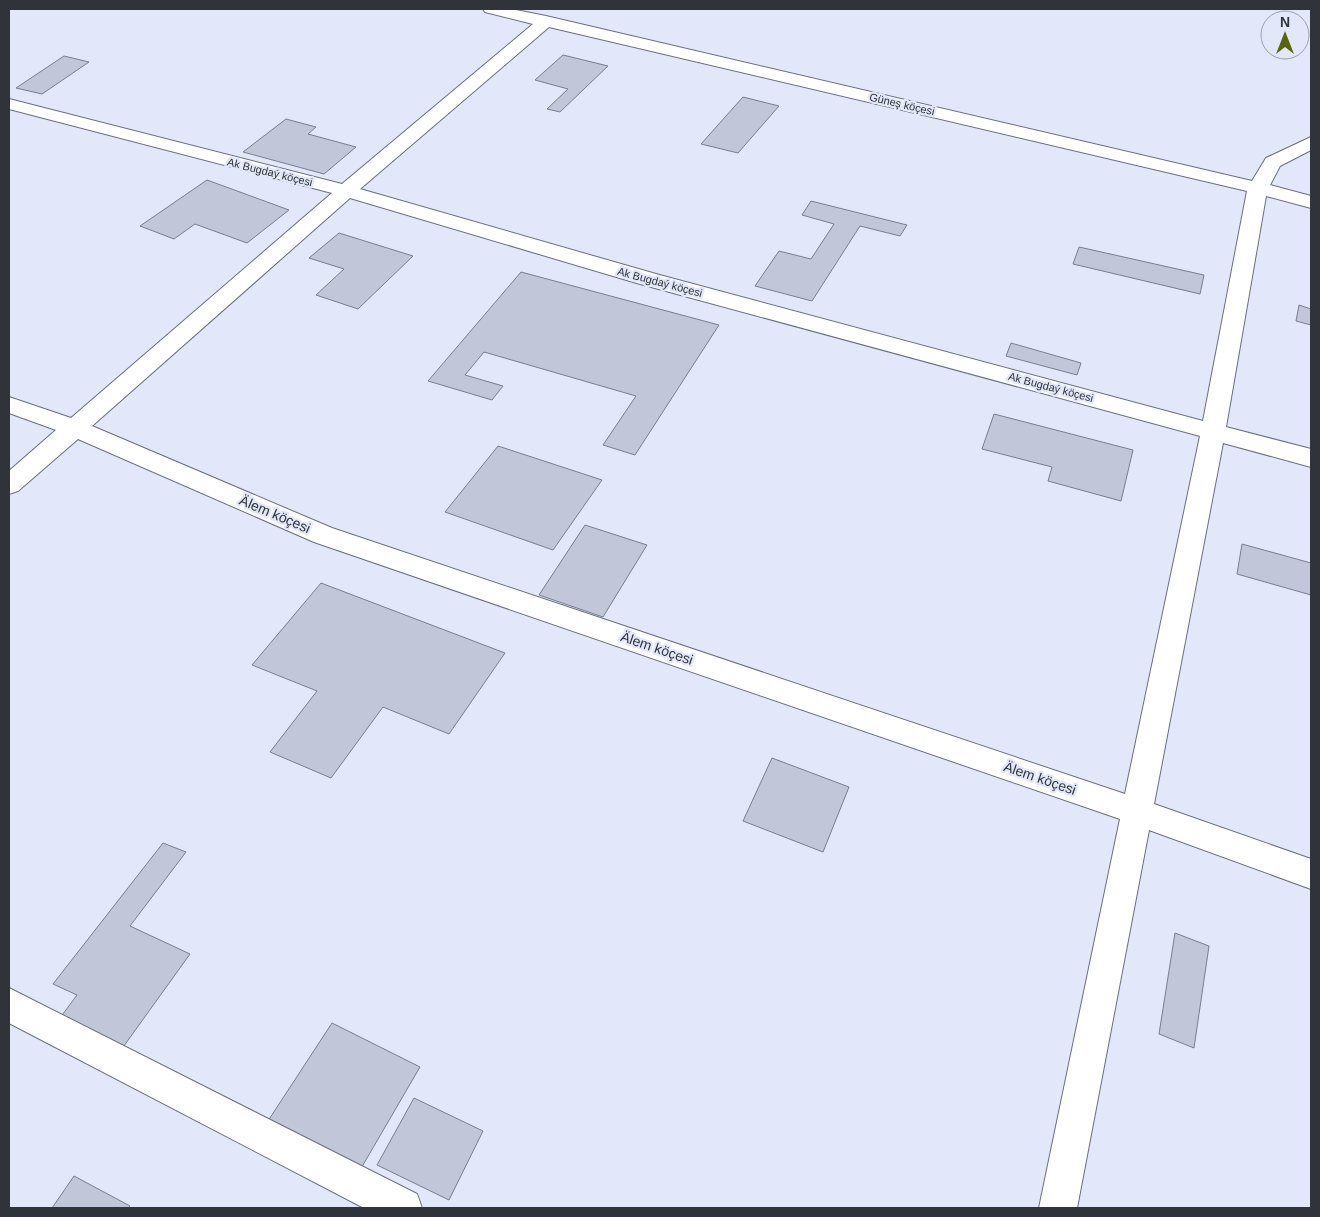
<svg xmlns="http://www.w3.org/2000/svg" width="1320" height="1217" font-family="Helvetica,sans-serif">
<style>
.building{fill:#c1c7d8;stroke:#797e8d}
.lines{fill:none;stroke-linecap:round;stroke-linejoin:round}
.minor-casing{stroke:#696f7e;stroke-width:2}
.minor{fill:#fff;fill-rule:evenodd}
.labels{text-anchor:middle;stroke-width:4.5;stroke-linejoin:round;paint-order:stroke}
.far-street-label{font-size:11px;fill:#303339;stroke:#e2e8f9}
.street-label{font-size:14px;fill:#303339;stroke:#e2e8f9}
</style>
<rect width="100%" height="100%" fill="#e2e8f9"/>
<g class="building">
<polygon points="563,55 608,66 560,112 547,109 568,89 535,80"/>
<polygon points="64,56 89,62 42,94 16,88"/>
<polygon points="743,97 779,106 738,153 701,144"/>
<polygon points="286,119 316,127 308,134 356,147 324,174 243,152"/>
<polygon points="207,180 289,210 247,243 195,224 174,239 140,226"/>
<polygon points="811,201 907,225 900,236 860,226 812,301 755,286 779,251 811,259 834,224 802,215"/>
<polygon points="339,233 413,256 358,309 316,295 344,269 309,258"/>
<polygon points="1079,247 1204,275 1200,294 1073,264"/>
<polygon points="521,272 719,325 635,455 603,445 636,396 484,352 465,375 503,386 492,400 428,381"/>
<polygon points="1299,305 1311,309 1311,325 1296,321"/>
<polygon points="1011,343 1081,363 1077,375 1006,356"/>
<polygon points="994,414 1133,450 1121,501 1048,481 1052,467 982,449"/>
<polygon points="498,446 602,480 553,550 445,512"/>
<polygon points="585,525 647,545 603,617 539,595"/>
<polygon points="1242,544 1311,563 1311,595 1237,574"/>
<polygon points="321,583 505,653 449,734 383,707 331,778 270,752 317,691 252,665"/>
<polygon points="772,758 849,787 823,852 743,821"/>
<polygon points="163,843 186,852 130,926 190,954 116,1057 54,1026 77,995 53,984"/>
<polygon points="1175,933 1209,946 1194,1048 1159,1034"/>
<polygon points="332,1023 420,1067 356,1177 264,1127"/>
<polygon points="414,1098 483,1131 449,1200 377,1165"/>
<polygon points="74,1176 130,1206 128,1208 52,1208"/>
</g>
<g class="lines">
<g class="minor-casing">
<g id="minor">
<path d="M483 9H511L546 16 1252 181 1266 158 1311 137V150L1280 166 1270 185 1311 196V208L1266 196 1226 427 1311 449V467L1223 443 1154 804 1311 859V889L1149 830 1077 1208H1039L1120 819 314 542 78 439 18 491 9 494V471L56 430 9 413V397L71 418 332 193 9 109V99L342 184 533 24 485 12ZM549 27 1247 191 1203 421 656 274 360 189ZM350 198 640 284 1200 436 1125 794 332 528 92 426Z"/>
<polygon points="9,988 417,1194 422,1208 364,1208 9,1023"/>
</g>
</g>
<use href="#minor" class="minor"/>
</g>
<g class="labels">
<g class="far-street-label">
<text transform="translate(902 104) rotate(13)" y="4">Güneş köçesi</text>
<text transform="translate(270 172) rotate(14)" y="4">Ak Bugdaý köçesi</text>
<text transform="translate(660 282) rotate(15)" y="4">Ak Bugdaý köçesi</text>
<text transform="translate(1051 387) rotate(15)" y="4">Ak Bugdaý köçesi</text>
</g>
<g class="street-label">
<text transform="translate(275 514) rotate(23)" y="5">Älem köçesi</text>
<text transform="translate(657 648) rotate(19)" y="5">Älem köçesi</text>
<text transform="translate(1040 778) rotate(19)" y="5">Älem köçesi</text>
</g>
</g>
<rect width="1320" height="1217" fill="none" stroke="#303339" stroke-width="20"/>
<g transform="translate(1285 35)"><circle r="24" fill="#e2e8f9" stroke="#9ba0ac"/>
<path d="M0-4L9 19L0 12L-9 19Z" fill="#57660c"/>
<text y="-8" font-size="14" font-weight="bold" text-anchor="middle" fill="#303339">N</text>
</g>
</svg>
